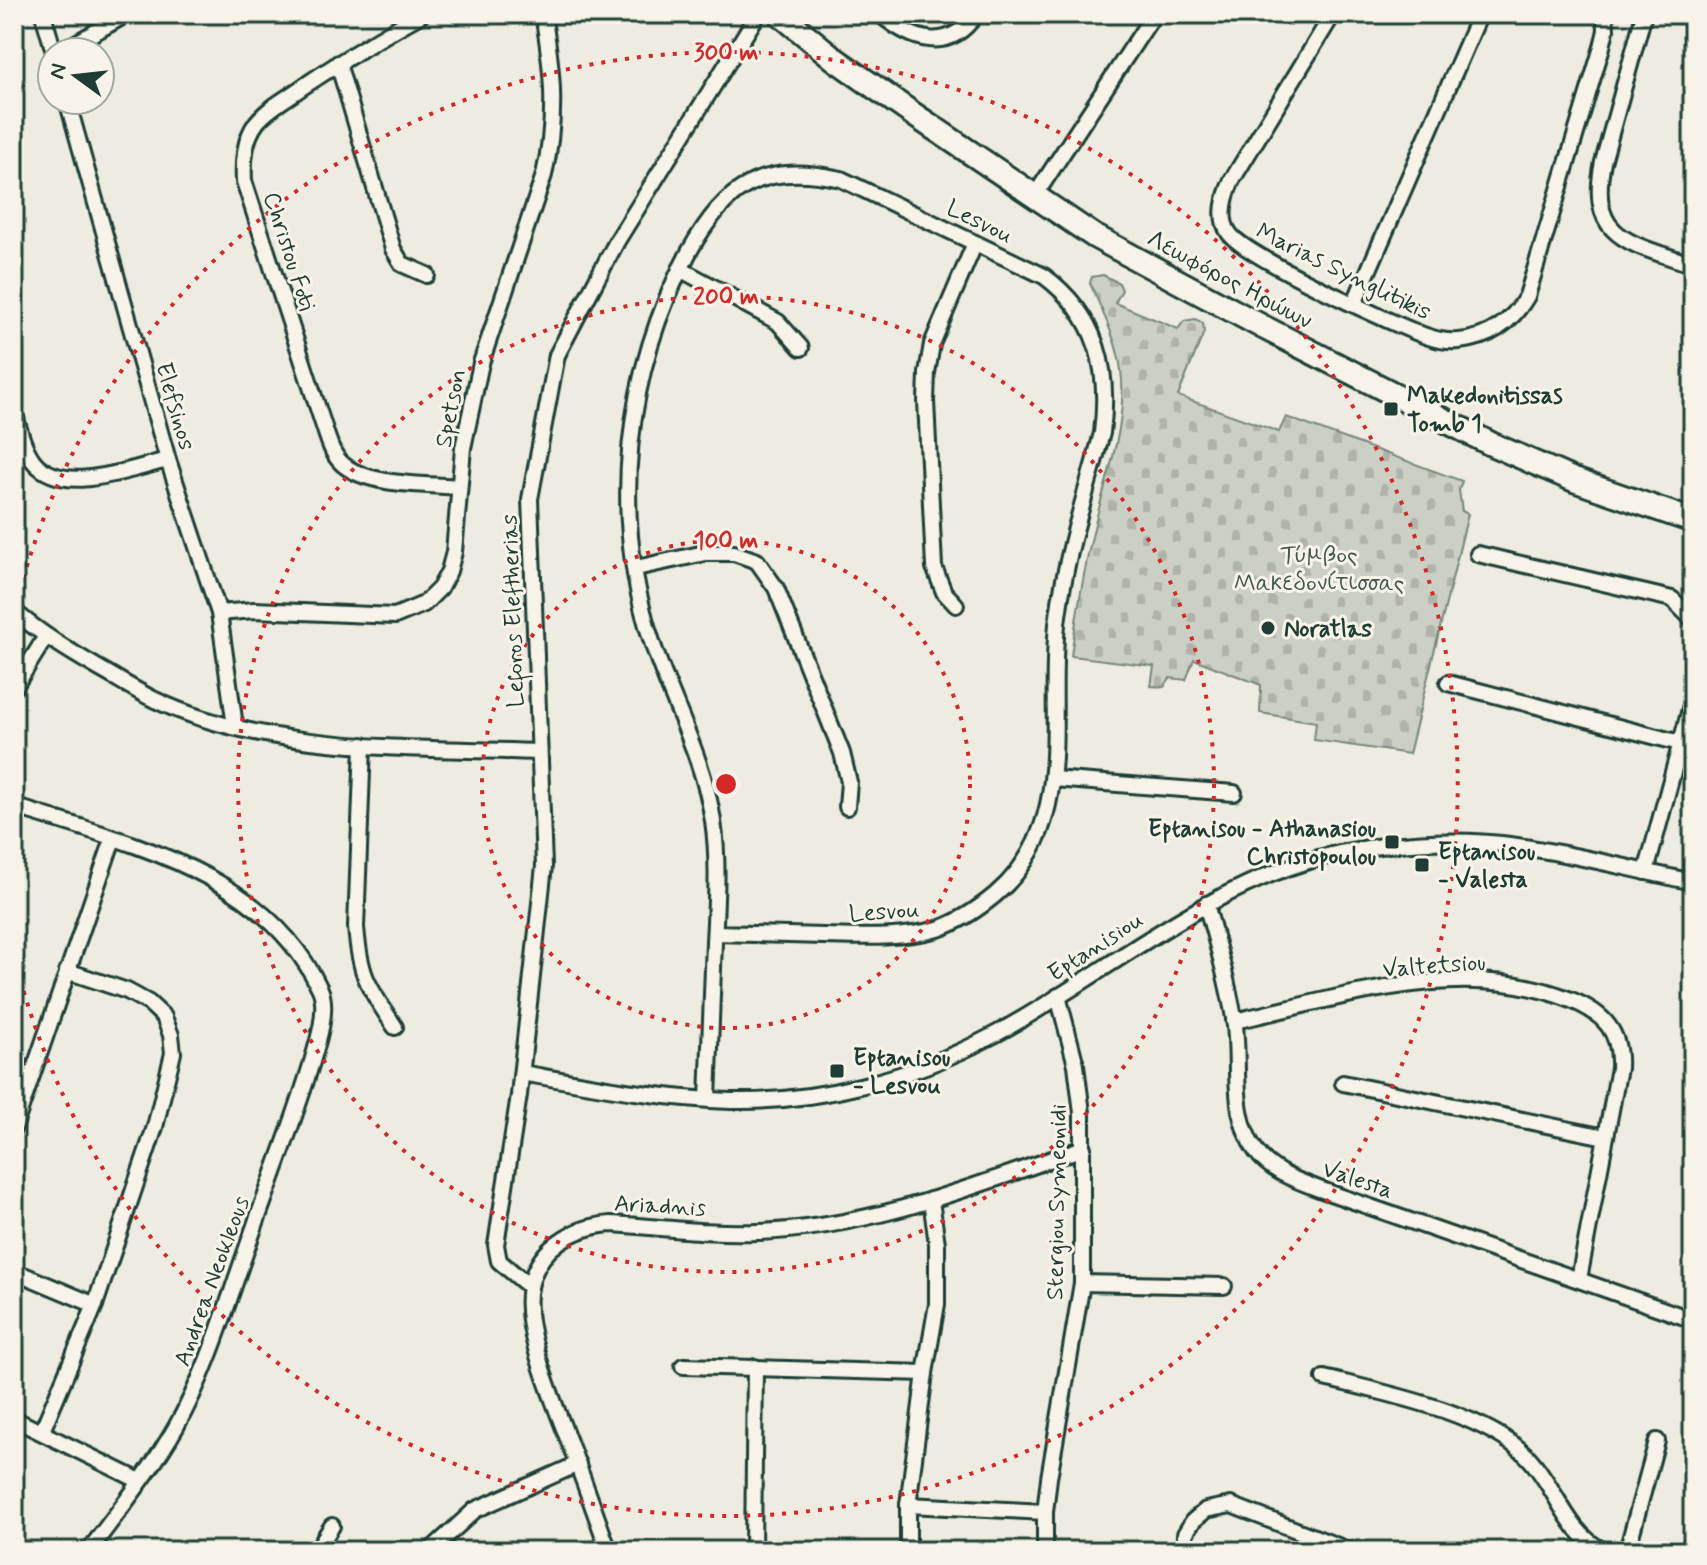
<svg xmlns="http://www.w3.org/2000/svg" width="1707" height="1565" font-family="Mynerve,sans-serif">
<style>
.cemetery{fill:url(#cemetery-stones);stroke:#76867c;stroke-width:2}
.lines{fill:none;stroke-linecap:round;stroke-linejoin:round}
.minor-casing{stroke:#1f3d34;stroke-width:20}
.primary-casing{stroke:#1f3d34;stroke-width:28}
.minor{stroke:#f7f3e8;stroke-width:14}
.primary{stroke:#f7f3e8;stroke-width:22}
.ring{fill:none;stroke:#d62828;stroke-width:4;stroke-dasharray:4 8}
.poi-dot{fill:#1f3d34;stroke:#f7f3e8;stroke-width:3}
.labels{text-anchor:middle;stroke-width:6;stroke-linejoin:round;paint-order:stroke}
.street-label{font-size:24px;fill:#1f3d34;stroke:#f7f3e8}
.poi-label{font-size:24px;font-weight:bold;fill:#1f3d34;stroke:#f7f3e8;text-anchor:start}
.park-label{font-size:24px;fill:#425a51;stroke:#f7f3e8}
.centre{fill:#d62828;stroke:#f7f3e8;stroke-width:4}
.ring-label{font-size:24px;text-anchor:middle;font-weight:bold;fill:#d62828;stroke:#f7f3e8;stroke-width:6;stroke-linejoin:round;paint-order:stroke}
</style>
<defs>
<pattern id="cemetery-stones" width="16" height="16" patternUnits="userSpaceOnUse" patternTransform="scale(2)"><rect width="16" height="16" fill="#cccfc4"/><path d="M2 7V4a2 2 0 0 1 4 0v3zM10 15v-3a2 2 0 0 1 4 0v3z" fill="#afb3a9"/></pattern>
</defs>
<rect width="100%" height="100%" fill="#eeece1"/>
<filter id="ink" filterUnits="userSpaceOnUse"><feTurbulence type="fractalNoise" baseFrequency=".0125" numOctaves="2"/><feDisplacementMap in="SourceGraphic" scale="16" xChannelSelector="R" yChannelSelector="G"/><feConvolveMatrix kernelMatrix="1 2 1 2 8 2 1 2 1" color-interpolation-filters="sRGB"/></filter>
<g filter="url(#ink)">
<path class="cemetery" d="M1103 275 1119 283 1122 290 1115 303 1178 329 1184 321 1195 319 1203 323 1204 332 1178 396 1279 432 1286 417 1462 481 1459 490 1462 511 1468 514 1409 754 1314 740 1316 722 1260 713 1261 685 1194 659 1186 680 1170 678 1164 687 1151 686 1154 666 1071 656C1077 612 1084 570 1094 528 1106 477 1128 424 1121 370 1117 340 1102 311 1090 283L1092 277Z"/>
<g class="lines">
<g class="minor-casing">
<g id="minor">
<polyline points="43,14 54,52"/>
<path d="M422 14C380 37 340 62 301 88 286 99 268 108 257 122 244 139 243 161 244 181L326 433C330 445 334 458 345 466 371 486 427 484 459 487"/>
<path d="M880 14C911 40 948 55 976 14"/>
<path d="M1333 14 1232 180C1225 196 1218 217 1229 233 1244 256 1396 326 1429 337 1438 340 1449 342 1459 341 1490 338 1512 322 1527 296L1602 47 1606 30 1605 14"/>
<path d="M1644 14 1603 162C1587 241 1632 243 1693 265"/>
<polyline points="60,52 127,14"/>
<polyline points="338,63 393,249 402,264 427,275"/>
<polyline points="67,100 168,460 219,613 235,726"/>
<polyline points="1034,197 1154,14"/>
<polyline points="680,269 778,322 801,348"/>
<polyline points="1354,304 1480,14"/>
<path d="M14 411C19 428 23 449 35 463 65 496 131 468 168 460"/>
<polyline points="1478,554 1672,599 1693,620"/>
<polyline points="636,568 705,553 734,553 757,561 776,588 842,753 849,782 847,807"/>
<polyline points="956,605 944,592 934,567 926,401 927,373 932,344 975,243"/>
<path d="M14 611C41 634 69 651 100 669 118 679 135 690 153 699 267 754 415 747 539 752"/>
<path d="M219 613 254 610 395 616 424 604 440 588 449 571 454 552 463 448 481 363 544 175C557 117 553 71 543 14"/>
<polyline points="1448,683 1680,743"/>
<polyline points="14,688 45,638"/>
<path d="M363 745 356 927C360 977 368 986 395 1027"/>
<polyline points="1053,779 1234,793"/>
<path d="M14 806C126 843 265 871 320 989 329 1009 317 1045 311 1065 292 1127 268 1187 247 1248 226 1307 207 1372 176 1427 151 1471 118 1511 89 1551"/>
<polyline points="1646,872 1693,698"/>
<path d="M1206 904C1217 942 1227 979 1234 1018 1241 1061 1229 1114 1256 1151 1271 1172 1296 1180 1319 1189L1693 1320"/>
<path d="M1234 1021C1341 998 1464 956 1571 1000 1604 1013 1621 1032 1619 1068L1579 1279"/>
<path d="M522 1073C590 1085 661 1099 731 1101 817 1103 912 1078 988 1038 1012 1026 1035 1011 1058 997 1142 945 1222 884 1319 858 1378 842 1457 837 1517 846 1576 854 1634 870 1693 882"/>
<polyline points="1343,1083 1605,1137"/>
<path d="M708 1099C710 1047 712 995 714 942 716 902 719 861 713 821 704 759 673 704 653 645 609 515 625 371 689 252 727 184 763 162 841 179L1044 276C1098 316 1110 370 1102 433 1086 493 1066 554 1058 616 1045 712 1080 823 995 895 978 909 959 922 938 929 901 939 862 937 824 936 787 935 751 934 715 933"/>
<polyline points="14,1128 113,839"/>
<polyline points="14,1271 95,1305"/>
<polyline points="1082,1283 1224,1286"/>
<polyline points="530,1287 499,1261 496,1245 519,1095 544,866 530,499 557,355 617,241 758,14"/>
<polyline points="683,1366 925,1373"/>
<path d="M1324 1378C1385 1393 1483 1412 1528 1457 1556 1486 1566 1533 1604 1551"/>
<polyline points="14,1419 140,1481"/>
<polyline points="42,1431 95,1305 155,1127 173,1053 171,1035 164,1017 149,1003 127,991 67,971"/>
<polyline points="908,1505 1045,1512"/>
<polyline points="316,1551 332,1526"/>
<polyline points="430,1551 475,1510 578,1464"/>
<path d="M609 1551C596 1516 584 1481 571 1447 556 1406 521 1329 530 1287 538 1247 573 1227 611 1224 659 1227 709 1234 758 1232 871 1228 977 1185 1083 1148"/>
<polyline points="753,1551 755,1367"/>
<polyline points="908,1551 908,1505 925,1373 937,1304 937,1244 931,1200"/>
<polyline points="1045,1551 1045,1512 1049,1478 1082,1283 1082,1113 1076,1065 1058,996"/>
<polyline points="1185,1551 1185,1534 1193,1521 1206,1510 1231,1505 1351,1551"/>
<polyline points="1627,1551 1657,1441"/>
</g>
</g>
<g class="primary-casing">
<polyline id="primary" points="780,14 836,60 910,112 1094,236 1263,327 1491,444 1574,480 1693,521"/>
</g>
<use href="#minor" class="minor"/>
<use href="#primary" class="primary"/>
</g>
</g>
<g class="ring">
<circle cx="726" cy="784" r="244"/>
<circle cx="726" cy="784" r="488"/>
<path d="M14 613A732 732 0 1 1 14 955"/>
</g>
<g class="poi-dot">
<rect x="1383" y="401" width="16" height="16" rx="4"/>
<circle cx="1268" cy="628" r="8"/>
<rect x="1384" y="834" width="16" height="16" rx="4"/>
<rect x="1414" y="857" width="16" height="16" rx="4"/>
<rect x="829" y="1063" width="16" height="16" rx="4"/>
</g>
<g class="labels">
<g class="street-label">
<text transform="translate(980 221) rotate(26)" y="8">Lesvou</text>
<text transform="translate(290 251) rotate(72)" y="8">Christou Foti</text>
<text transform="translate(1344 271) rotate(26)" y="8">Marias Synglitikis</text>
<text transform="translate(1230 279) rotate(28)" y="8">Λεωφόρος Ηρώων</text>
<text transform="translate(176 406) rotate(74)" y="8">Elefsinos</text>
<text transform="translate(450 408) rotate(-79)" y="8">Spetson</text>
<text transform="translate(512 611) rotate(-92)" y="8">Leforos Eleftherias</text>
<text transform="translate(884 911) rotate(-4)" y="8">Lesvou</text>
<text transform="translate(1095 946) rotate(-33)" y="8">Eptanisiou</text>
<text transform="translate(1434 965) rotate(-4)" y="8">Valtetsiou</text>
<text transform="translate(1358 1179) rotate(19)" y="8">Valesta</text>
<text transform="translate(1056 1202) rotate(-89)" y="8">Stergiou Symeonidi</text>
<text transform="translate(660 1205) rotate(3)" y="8">Ariadnis</text>
<text transform="translate(211 1281) rotate(-70)" y="8">Andrea Neokleous</text>
</g>
<g class="poi-label">
<text x="1407" y="403">Makedonitissas<tspan x="1407" dy="28">Tomb 1</tspan></text>
<text x="1284" y="636">Noratlas</text>
<text x="1376" y="836" text-anchor="end">Eptanisou - Athanasiou<tspan x="1376" dy="28">Christopoulou</tspan></text>
<text x="1438" y="859">Eptanisou<tspan x="1438" dy="28">- Valesta</tspan></text>
<text x="853" y="1065">Eptanisou<tspan x="853" dy="28">- Lesvou</tspan></text>
</g>
<g class="park-label">
<text x="1319" y="562">Τύμβος<tspan x="1319" dy="28">Μακεδονίτισσας</tspan></text>
</g>
</g>
<circle cx="726" cy="784" r="12" class="centre"/>
<g class="ring-label">
<text x="726" y="60">300 m</text>
<text x="726" y="304">200 m</text>
<text x="726" y="548">100 m</text>
</g>
<rect width="1707" height="1565" fill="none" stroke="#f7f3e8" stroke-width="48"/>
<rect x="24" y="24" width="1659" height="1517" fill="none" stroke="#1f3d34" stroke-width="3" filter="url(#ink)"/>
<g transform="translate(76 76) rotate(285)"><circle r="38" fill="#f7f3e8" stroke="#a1aaa0" stroke-width="2"/>
<path d="M0-6L14 30L0 20L-14 30Z" fill="#1f3d34"/>
<text y="-12" font-size="22" font-weight="bold" text-anchor="middle" fill="#1f3d34">N</text>
</g>
</svg>
